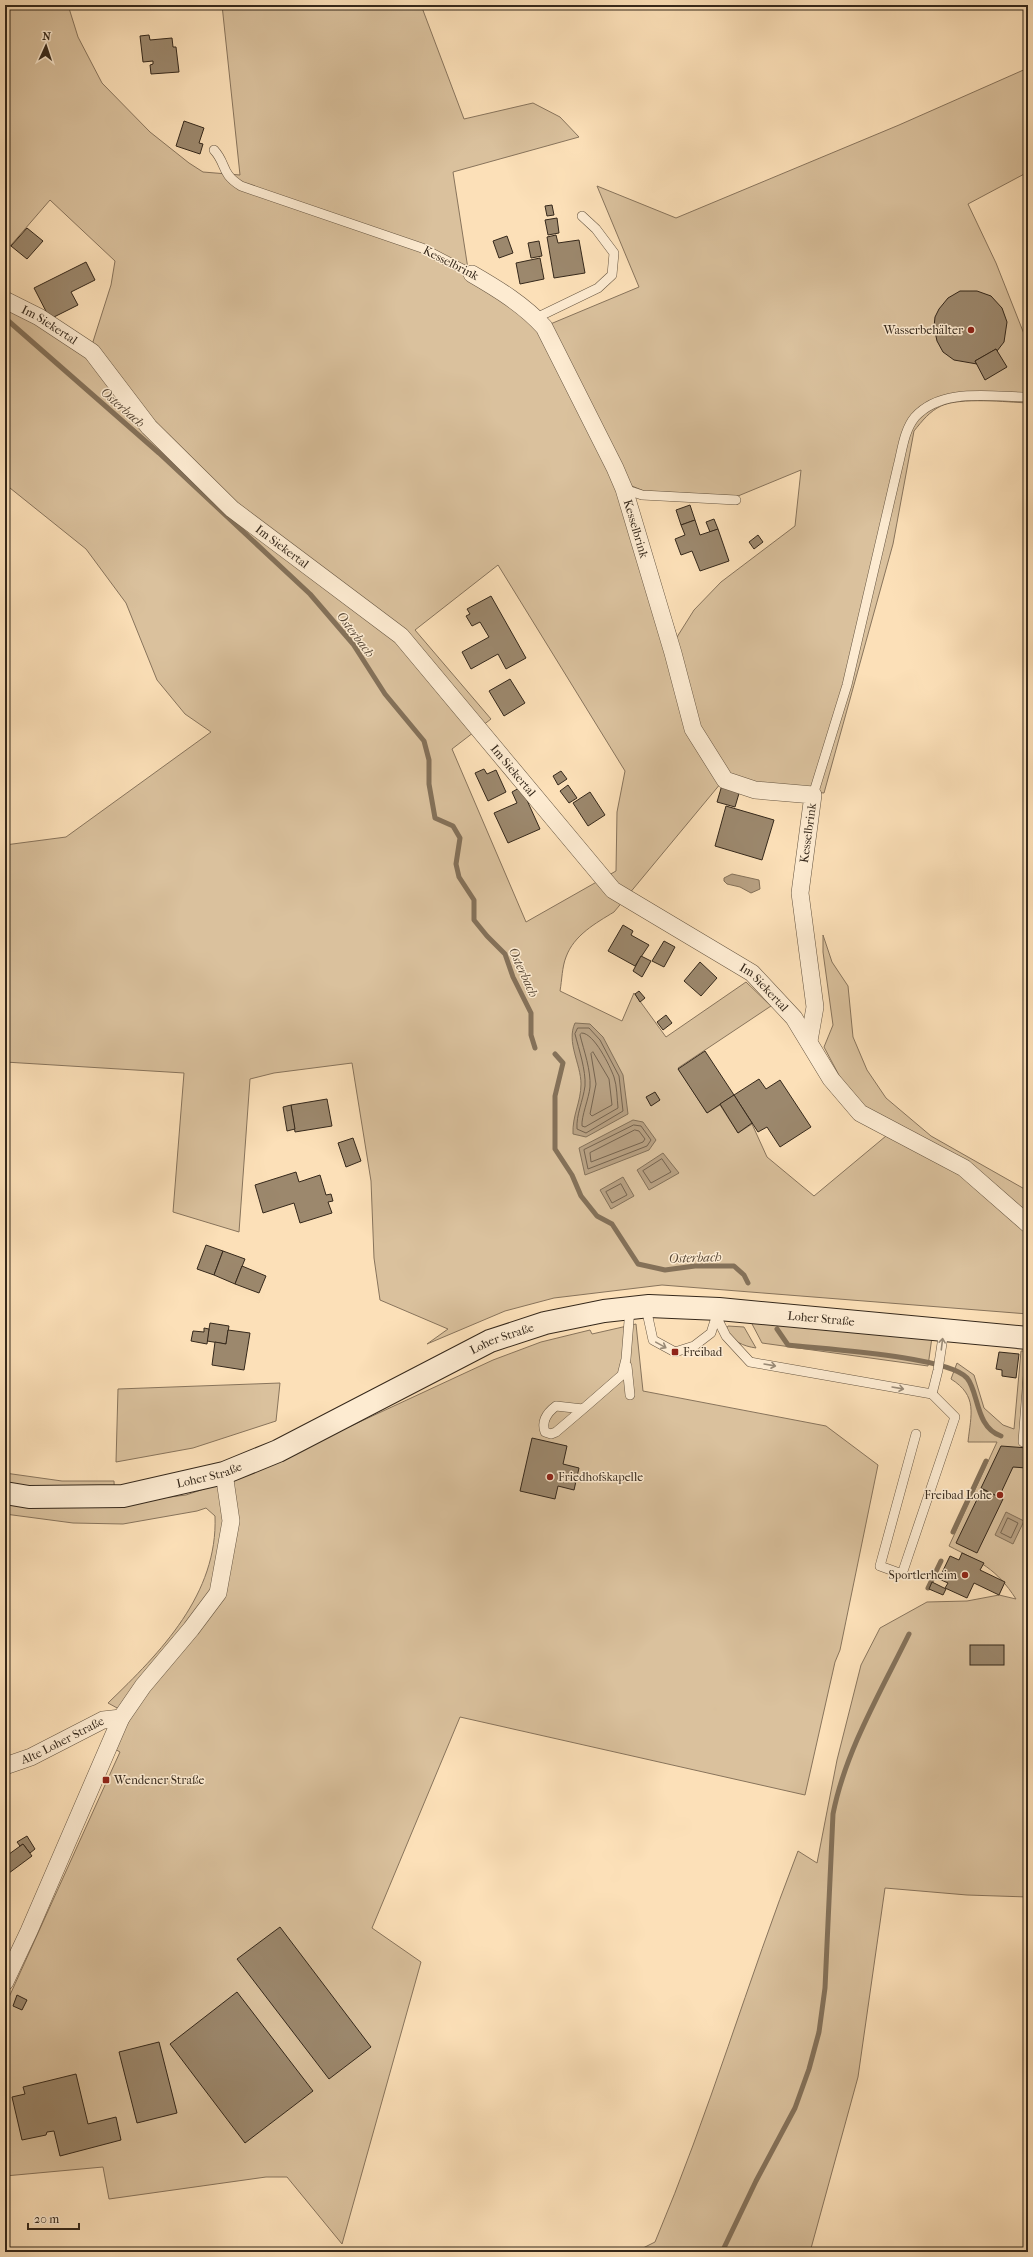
<svg xmlns="http://www.w3.org/2000/svg" width="1033" height="2257" font-family="'IM FELL French Canon',serif">
<style>
.green{fill:#dac19d;stroke:#88745c;fill-rule:evenodd}
.water{fill:#b8a183;stroke:#847159}
.lines{fill:none;stroke-linecap:round;stroke-linejoin:round}
.shore{stroke:#76644f;stroke-width:1}
.stream{stroke:#847159;stroke-width:5}
.building{fill:#9c886d;stroke:#35281b}
.lane-casing{stroke:#675642;stroke-width:10}
.street-casing{stroke:#675642;stroke-width:18}
.secondary-casing{stroke:#35281b;stroke-width:24}
.lane{stroke:#fdebd1;stroke-width:9}
.street{stroke:#fdebd1;stroke-width:17}
.secondary{stroke:#fdebd1;stroke-width:22}
.oneway{stroke:#998a76}
.poi-dot{fill:#8f2418;stroke:#fdebd1;stroke-width:1.5}
.labels{text-anchor:middle;stroke-width:3;stroke-linejoin:round;paint-order:stroke}
.street-label{font-size:12px;fill:#35281b;stroke:#fdebd1}
.poi-label{font-size:12px;fill:#35281b;stroke:#fdebd1;text-anchor:end}
.water-label{font-size:13px;font-style:italic;fill:#5c4c3a;stroke:#fdebd1}
</style>
<rect width="100%" height="100%" fill="#fce0b8"/>
<filter id="stains"><feTurbulence type="fractalNoise" baseFrequency=".005" numOctaves="4"/><feColorMatrix values="0 0 0 0 .2 0 0 0 0 .09 0 0 0 0 .02 0 0 0 .5 -.17"/></filter>
<radialGradient id="worn" r=".72"><stop offset=".6" stop-color="#630" stop-opacity="0"/><stop offset="1" stop-color="#630" stop-opacity=".3"/></radialGradient>
<g class="green">
<path d="M5 5H68L78 37 102 83 150 132 189 163 203 172 240 175 222 5H421L464 119 533 103 560 117 579 137 453 172 468 269 548 325 639 287 597 186 676 218 899 125 1028 68V172L968 204 996 263 1028 344V403C1007 402 960 397 941 406 930 411 922 421 914 431L893 544 824 793 755 787 726 777 614 912C596 923 574 935 566 957 562 967 562 980 560 991L622 1021 634 993 666 1037 746 982 771 1006 678 1068 707 1113 720 1105 738 1133 752 1124 767 1157 814 1196 886 1136 883 1121 863 1108 841 1079 824 1047 833 1025 823 952V935L832 962 848 986 853 1037 867 1070 886 1098 931 1136 1028 1191V1314L662 1285 554 1298 505 1311 427 1344 448 1329 380 1300 374 1258 371 1181 352 1063 274 1073 250 1079 239 1232 173 1212 184 1073 5 1062V845L66 837 211 732 185 714 157 680 126 603 86 549 5 484V290L91 348 111 285 115 261 50 200 5 252ZM801 470 795 526 721 582 694 610 677 637 627 484 644 491 738 496ZM498 565 625 771 617 812 616 871 526 922 452 749 491 719 415 630Z"/>
<polygon points="751,1322 932,1337 928,1366 762,1343"/>
<path d="M636 1324 643 1391 826 1426 878 1465 840 1650 835 1662 805 1795 460 1717 372 1928 421 1962 342 2244 287 2177H266L109 2199 103 2167 5 2176V2006L120 1752 113 1748 130 1715 108 1703C161 1652 218 1594 215 1516L206 1508 197 1511 123 1524 73 1523 5 1514V1473L62 1481H114L115 1504 186 1495 243 1476 493 1360 541 1342 590 1330 592 1334Z"/>
<path d="M728 1326 744 1327 756 1348C743 1346 733 1342 726 1329Z"/>
<path d="M1021 1351H1028V1897L967 1895 885 1888 858 2077 810 2252H635L655 2242C709 2114 748 1980 798 1851L817 1863 837 1760 861 1665 880 1628 927 1602 967 1601 999 1595 1016 1599C996 1568 980 1562 949 1546L997 1442H968C971 1414 978 1396 951 1379L957 1363 974 1375 984 1408 1003 1425 1014 1429Z"/>
<polygon points="280,1383 276,1421 193,1448 116,1462 118,1389"/>
</g>
<g class="water">
<polygon points="732,874 759,880 760,889 751,893 740,887 727,884 724,881 724,878"/>
<path d="M575 1023 590 1024 603 1037 623 1075 628 1114 586 1137 573 1134C572 1116 581 1102 581 1084 581 1064 566 1042 575 1023Z"/>
<polygon points="633,1120 643,1122 656,1140 649,1150 585,1175 579,1148"/>
<polygon points="663,1153 679,1173 649,1190 637,1170"/>
<polygon points="623,1177 634,1196 611,1209 600,1190"/>
<polygon points="1006,1512 1024,1521 1013,1544 995,1535"/>
</g>
<g class="lines">
<g class="shore">
<path d="M578 1028H589L600 1040 619 1076 623 1111 586 1133 577 1129C576 1115 583 1101 585 1086 586 1070 579 1050 575 1034Z"/>
<path d="M582 1033C594 1033 610 1066 614 1077 617 1086 617 1098 618 1108L585 1127 582 1126C581 1117 589 1098 590 1087 591 1070 584 1051 580 1035Z"/>
<polygon points="593,1052 609,1079 612,1105 592,1116 590,1114 596,1084 591,1054"/>
<polygon points="634,1125 641,1126 651,1140 647,1146 588,1169 584,1150"/>
<polygon points="635,1130 639,1131 645,1139 643,1142 591,1162 590,1153"/>
<polygon points="662,1159 671,1172 651,1183 643,1171"/>
<polygon points="621,1184 627,1195 612,1203 606,1192"/>
<polygon points="1008,1518 1018,1523 1011,1538 1001,1533"/>
</g>
<g class="stream">
<polyline points="5,318 159,453 310,594 353,644 385,694 424,741 429,760 429,784 435,818 453,826 460,838 456,864 459,877 474,900 474,920 487,936 505,954 513,977 531,1013 531,1035 535,1048"/>
<polyline points="555,1054 563,1063 555,1096 555,1149 572,1175 581,1196 597,1216 612,1224 638,1264 665,1270 695,1266 734,1266 744,1275 748,1283"/>
<path d="M777 1329 788 1345C821 1349 948 1356 967 1378 979 1392 975 1427 1001 1436"/>
<polyline points="953,1532 986,1461"/>
<polyline points="928,1588 941,1561"/>
<path d="M722 2252 756 2181 795 2108 809 2069 819 2032 825 1988 833 1814C845 1752 881 1691 909 1634"/>
</g>
</g>
<g class="building">
<polygon points="149,35 150,40 172,38 173,47 176,47 179,72 151,74 150,65 153,64 153,61 143,62 140,36"/>
<polygon points="184,121 204,128 199,143 203,144 200,154 176,146"/>
<polygon points="552,205 554,215 547,216 545,206"/>
<polygon points="557,218 559,233 548,235 545,220"/>
<polygon points="27,228 43,241 27,259 11,246"/>
<polygon points="556,235 558,243 579,240 585,273 554,278 547,237"/>
<polygon points="507,236 513,253 499,258 493,241"/>
<polygon points="539,241 542,256 531,258 528,243"/>
<polygon points="540,258 544,279 520,284 516,263"/>
<polygon points="86,262 95,280 71,292 78,305 50,319 34,288"/>
<polygon points="960,291 977,291 991,296 1002,308 1007,322 1004,342 997,351 996,349 975,361 977,364 954,360 943,352 937,341 934,327 935,317 939,309 948,298"/>
<polygon points="996,349 1007,367 985,380 975,361"/>
<polygon points="690,505 695,520 681,525 676,510"/>
<polygon points="714,519 718,529 710,532 706,522"/>
<polygon points="695,520 700,535 718,529 729,561 700,571 692,551 681,555 675,539 685,535 681,525"/>
<polygon points="758,535 763,542 754,549 749,542"/>
<polygon points="491,596 526,658 506,669 498,654 471,669 462,652 489,637 480,622 472,626 466,616 470,614 467,609"/>
<polygon points="510,679 525,703 504,716 489,691"/>
<polygon points="484,769 487,774 496,770 506,792 488,801 475,773"/>
<polygon points="561,771 567,779 558,785 553,776"/>
<polygon points="568,785 577,798 569,803 560,791"/>
<polygon points="722,785 740,790 735,807 717,802"/>
<polygon points="521,787 540,829 508,843 494,813 517,803 512,792"/>
<polygon points="590,792 605,815 588,826 573,803"/>
<polygon points="726,806 774,820 762,860 715,846"/>
<polygon points="623,925 633,931 631,935 649,945 635,966 608,951"/>
<polygon points="664,941 675,947 664,967 652,961"/>
<polygon points="641,956 651,961 642,977 633,971"/>
<polygon points="700,962 717,978 701,996 684,981"/>
<polygon points="639,991 645,998 640,1002 635,994"/>
<polygon points="666,1015 672,1023 663,1030 657,1022"/>
<polygon points="705,1051 734,1095 707,1113 678,1069"/>
<polygon points="759,1079 766,1089 780,1080 811,1127 780,1147 767,1127 758,1132 734,1095"/>
<polygon points="655,1092 660,1100 651,1106 646,1097"/>
<polygon points="734,1095 752,1123 738,1133 720,1104"/>
<polygon points="327,1099 332,1126 295,1132 291,1105"/>
<polygon points="291,1105 295,1129 287,1131 283,1107"/>
<polygon points="353,1138 361,1161 346,1167 338,1143"/>
<polygon points="296,1172 299,1182 320,1175 326,1195 331,1194 333,1201 328,1202 332,1213 300,1223 294,1203 263,1213 255,1185"/>
<polygon points="206,1245 223,1251 214,1275 197,1269"/>
<polygon points="223,1251 245,1259 235,1284 214,1275"/>
<polygon points="242,1266 266,1276 259,1293 235,1284"/>
<polygon points="210,1323 229,1326 226,1344 207,1341"/>
<polygon points="204,1328 209,1329 207,1344 191,1341 193,1331 204,1332"/>
<polygon points="228,1330 250,1333 244,1370 212,1365 215,1342 226,1344"/>
<polygon points="999,1352 1019,1354 1016,1378 1002,1376 1002,1370 996,1369"/>
<polygon points="532,1438 567,1446 563,1464 579,1468 574,1490 558,1486 555,1499 520,1491"/>
<polygon points="1001,1446 1028,1448 1026,1468 1013,1467 999,1497 981,1488"/>
<polygon points="982,1489 1003,1499 977,1553 956,1543"/>
<polygon points="962,1553 984,1563 980,1570 1005,1582 999,1595 974,1583 967,1598 945,1588 948,1583 939,1579 950,1556 959,1560"/>
<polygon points="932,1582 946,1589 943,1595 929,1589"/>
<rect x="970" y="1645" width="34" height="20"/>
<polygon points="27,1836 35,1849 30,1853 23,1844 20,1846 17,1842"/>
<polygon points="23,1844 32,1856 5,1876 5,1857"/>
<polygon points="280,1927 371,2047 329,2079 237,1959"/>
<polygon points="237,1992 313,2091 245,2143 170,2044"/>
<polygon points="17,1995 27,2000 22,2010 13,2006"/>
<polygon points="159,2042 177,2113 137,2123 119,2052"/>
<polygon points="76,2074 88,2124 116,2117 121,2140 60,2156 54,2131 47,2132 46,2135 22,2140 12,2097 25,2094 23,2087"/>
</g>
<g class="lines">
<g class="lane-casing">
<g id="lane">
<path d="M214 150C227 164 220 173 241 186L422 248 472 274"/>
<polyline points="536,318 598,288 612,275 614,253 596,229 582,216"/>
<polyline points="624,489 642,495 736,500"/>
<path d="M813 795 847 685 898 466C902 451 904 430 915 417 942 387 991 397 1028 397"/>
<polyline points="649,1306 648,1317 653,1340 675,1352 694,1346 711,1333 717,1314"/>
<polyline points="719,1309 719,1322 726,1336 750,1362 932,1394 938,1370 944,1330"/>
<polyline points="627,1366 630,1395"/>
<path d="M583 1409 556 1432 551 1434 545 1432C541 1421 548 1412 556 1406L583 1409 622 1375 626 1359 630 1308"/>
<polyline points="916,1434 880,1566 902,1574 955,1417 932,1394"/>
<polyline points="1023,1442 1028,1376"/>
</g>
</g>
<g class="street-casing">
<g id="street">
<path id="s1" d="M472 274C498 289 524 305 544 327L615 468 624 489 673 653 693 729 725 780 755 790 813 795 800 893 815 1007 809 1041"/>
<path id="s2" d="M5 300 39 317 92 352 149 427 232 509 401 636 613 890 752 973 794 1018 831 1079 860 1113 964 1168 1028 1224"/>
<path id="s3" d="M5 1766 31 1757 103 1720 121 1718"/>
<polyline points="5,1982 29,1931 121,1718 143,1686 191,1629 218,1593 231,1521 224,1473"/>
</g>
</g>
<g class="secondary-casing">
<g id="secondary">
<path id="s4" d="M5 1493 29 1497 123 1496 224 1473 278 1451 490 1341 545 1323 604 1311 649 1306 719 1309 1028 1338"/>
</g>
</g>
<use href="#lane" class="lane"/>
<use href="#street" class="street"/>
<use href="#secondary" class="secondary"/>
</g>
<defs><path id="oneway-shaft" d="M-6 0H5M1.5-3L5.5 0L1.5 3" fill="none" stroke-width="1.6" stroke-linecap="round" stroke-linejoin="round"/></defs>
<g class="oneway">
<use href="#oneway-shaft" transform="translate(942 1344) rotate(-83)"/>
<use href="#oneway-shaft" transform="translate(661 1345) rotate(29)"/>
<use href="#oneway-shaft" transform="translate(770 1365) rotate(10)"/>
<use href="#oneway-shaft" transform="translate(898 1388) rotate(10)"/>
</g>
<g class="poi-dot">
<circle cx="971" cy="330" r="4"/>
<rect x="671" y="1348" width="8" height="8" rx="2"/>
<circle cx="550" cy="1477" r="4"/>
<circle cx="1000" cy="1495" r="4"/>
<circle cx="965" cy="1575" r="4"/>
<rect x="102" y="1776" width="8" height="8" rx="2"/>
</g>
<g class="labels">
<g class="street-label">
<text transform="translate(451 263) rotate(27)" y="4">Kesselbrink</text>
<text dy="4" stroke="none"><textPath href="#s2" startOffset="51">Im Siekertal</textPath></text>
<text dy="4" stroke="none"><textPath href="#s1" startOffset="312">Kesselbrink</textPath></text>
<text dy="4" stroke="none"><textPath href="#s2" startOffset="375">Im Siekertal</textPath></text>
<text dy="4" stroke="none"><textPath href="#s2" startOffset="699">Im Siekertal</textPath></text>
<text transform="translate(808 833) rotate(-82)" y="4">Kesselbrink</text>
<text dy="4" stroke="none"><textPath href="#s2" startOffset="1035">Im Siekertal</textPath></text>
<text dy="4" stroke="none"><textPath href="#s4" startOffset="855">Loher Straße</textPath></text>
<text dy="4" stroke="none"><textPath href="#s4" startOffset="531">Loher Straße</textPath></text>
<text dy="4" stroke="none"><textPath href="#s4" startOffset="207">Loher Straße</textPath></text>
<text dy="4" stroke="none"><textPath href="#s3" startOffset="63">Alte Loher Straße</textPath></text>
</g>
<g class="poi-label">
<text x="963" y="334">Wasserbehälter</text>
<text x="683" y="1356" text-anchor="start">Freibad</text>
<text x="558" y="1481" text-anchor="start">Friedhofskapelle</text>
<text x="992" y="1499">Freibad Lohe</text>
<text x="957" y="1579">Sportlerheim</text>
<text x="114" y="1784" text-anchor="start">Wendener Straße</text>
</g>
<g class="water-label">
<text transform="translate(123 407) rotate(41)" y="5">Osterbach</text>
<text transform="translate(356 634) rotate(53)" y="5">Osterbach</text>
<text transform="translate(524 972) rotate(65)" y="5">Osterbach</text>
<text transform="translate(695 1257) rotate(-2)" y="5">Osterbach</text>
</g>
</g>
<rect width="1033" height="2257" fill="none" stroke="#fce0b8" stroke-width="20"/>
<rect x="6" y="6" width="1021" height="2245" fill="none" stroke="#35281b" stroke-width="2"/>
<rect x="10" y="10" width="1013" height="2237" fill="none" stroke="#35281b"/>
<g transform="translate(46 46) rotate(3)" stroke="#fdebd1" stroke-width="3" paint-order="stroke">
<path d="M0-3L7 15L0 10L-7 15Z" fill="#35281b"/>
<text y="-6" font-size="11" font-weight="bold" text-anchor="middle" fill="#35281b">N</text>
</g>
<path d="M28 2223v6h51v-6" fill="none" stroke="#35281b" stroke-width="2"/>
<text x="34" y="2223" font-size="12" fill="#35281b" stroke="#fdebd1" stroke-width="3" paint-order="stroke">20 m</text>
<rect width="100%" height="100%" filter="url(#stains)"/>
<rect width="100%" height="100%" fill="url(#worn)"/>
</svg>
